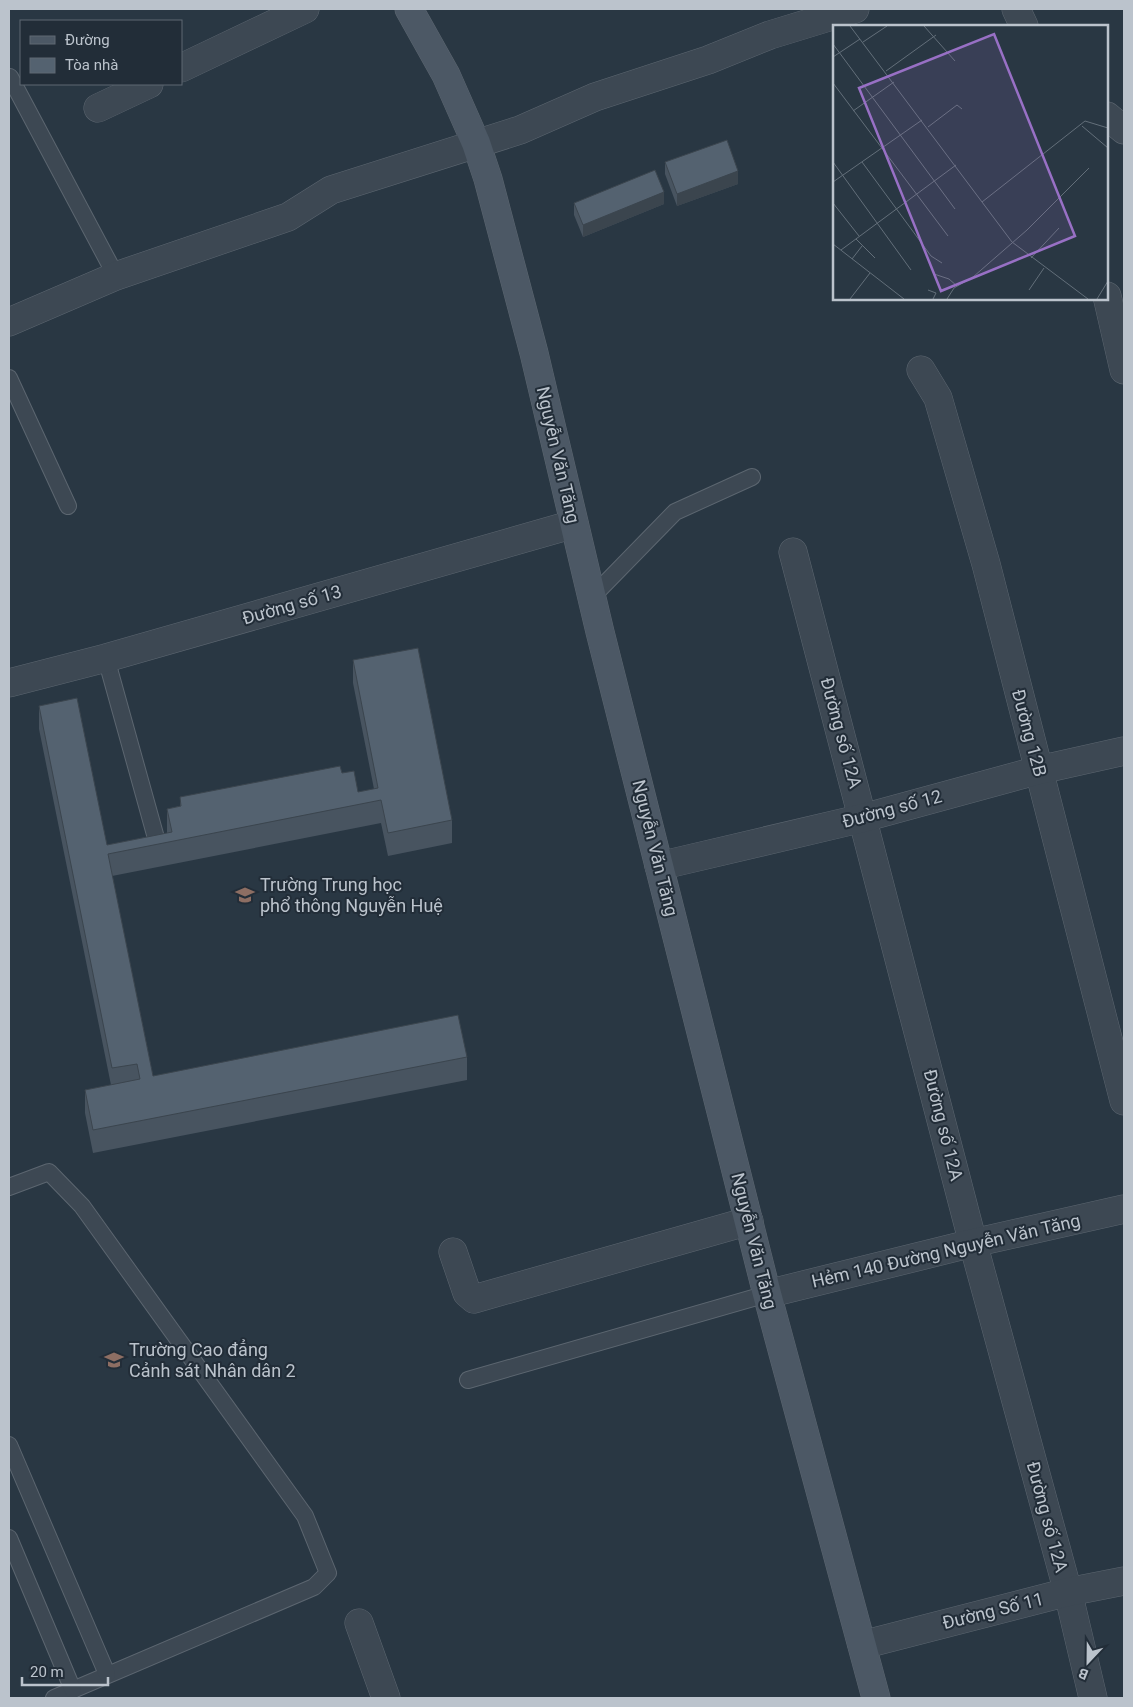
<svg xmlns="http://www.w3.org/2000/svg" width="1133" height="1707" font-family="Roboto,sans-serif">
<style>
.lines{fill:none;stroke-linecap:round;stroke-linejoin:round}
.service-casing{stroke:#5c6670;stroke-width:18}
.minor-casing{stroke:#5c6670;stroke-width:29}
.secondary-casing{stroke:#5c6670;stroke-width:29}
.service{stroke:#3d4853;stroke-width:16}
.minor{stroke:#3d4853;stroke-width:28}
.secondary{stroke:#4c5865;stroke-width:28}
.wall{fill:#485460}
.shaded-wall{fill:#3b454e}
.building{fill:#546270;stroke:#3b454e}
.labels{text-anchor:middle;stroke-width:4;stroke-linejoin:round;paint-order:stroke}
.street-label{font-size:18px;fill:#bbc3cc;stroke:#222d38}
.poi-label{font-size:18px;fill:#bbc3cc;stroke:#222d38;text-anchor:start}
.inset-road{fill:none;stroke:#636f7a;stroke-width:1}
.view{fill:#9870c5;fill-opacity:0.15;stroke:#9870c5;stroke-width:2.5}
.inset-edge{fill:none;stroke:#bbc3cc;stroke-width:2.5}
</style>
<rect width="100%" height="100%" fill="#293743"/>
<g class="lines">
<g class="service-casing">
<g id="service">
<polyline points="10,77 116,276"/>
<polyline points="9,378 68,506"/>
<polyline points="592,597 675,512 752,477"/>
<polyline points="106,658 156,838"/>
<polyline points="9,1187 49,1172 82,1206 305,1516 328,1573 314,1587 54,1698"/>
<polyline points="468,1380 767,1294"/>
<polyline points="9,1445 107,1674"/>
<polyline points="9,1538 73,1690"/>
</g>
</g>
<g class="minor-casing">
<g id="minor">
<polyline points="1016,9 1024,26"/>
<polyline points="181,68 305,9"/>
<polyline points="98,108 149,84"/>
<polyline points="1107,116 1124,130"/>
<polyline points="1107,296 1124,370"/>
<polyline points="9,322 116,276 288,217 331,190 520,130 595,97 708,60 770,35 855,9"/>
<polyline points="921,370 938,398 986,564 1124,1101"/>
<polyline points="793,552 973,1243 1068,1592 1093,1698"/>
<polyline points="9,683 106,658 574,524"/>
<polyline points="659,866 863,818 1039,770 1124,751"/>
<polyline points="453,1252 467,1293 474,1299 749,1221"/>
<polyline points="767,1294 973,1243 1124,1209"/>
<polyline points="359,1623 386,1698"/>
<polyline points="862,1645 1068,1592 1124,1581"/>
</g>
</g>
<g class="secondary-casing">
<polyline id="secondary" points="409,9 446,75 476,143 488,179 534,353 600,632 767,1294 876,1698"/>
</g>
<use href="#service" class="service"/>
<use href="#minor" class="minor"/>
<use href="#secondary" class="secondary"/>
</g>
<g class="wall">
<polygon points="665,162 738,184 677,206 665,174"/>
<polygon points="574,203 664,204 583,237 574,215"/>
<polygon points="353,660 452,820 452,843 388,856 381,823 112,876 153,1076 467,1057 467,1080 93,1153 85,1113 85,1090 111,1085 39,729 39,706 107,845 167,833 167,809 180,806 180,797 342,773 358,792 374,789 353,683"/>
</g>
<g class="shaded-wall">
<polygon points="738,171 738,184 677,206 677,194"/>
<polygon points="664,192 664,204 583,237 583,225"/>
</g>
<g class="building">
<polygon points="727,140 738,171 677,194 665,162"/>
<polygon points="655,170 664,192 583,225 574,203"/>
<polygon points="418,648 452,820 388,833 381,800 108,854 153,1076 458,1015 467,1057 93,1130 85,1090 140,1079 137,1064 112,1068 39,706 77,698 107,845 172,832 167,809 181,806 180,797 340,766 342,773 354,771 358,792 378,788 353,660"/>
</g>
<defs>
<g id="school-bare" transform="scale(1.5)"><path d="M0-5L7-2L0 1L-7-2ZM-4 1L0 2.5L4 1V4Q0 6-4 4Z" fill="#8d6e63" stroke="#222d38" stroke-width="2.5" paint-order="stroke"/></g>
<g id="university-bare" transform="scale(1.5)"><path d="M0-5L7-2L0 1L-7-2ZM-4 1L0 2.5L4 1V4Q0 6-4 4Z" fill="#8d6e63" stroke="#222d38" stroke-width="2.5" paint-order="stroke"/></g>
</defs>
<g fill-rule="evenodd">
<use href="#school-bare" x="245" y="895"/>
<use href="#university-bare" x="114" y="1360"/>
</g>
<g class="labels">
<g class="street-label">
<text transform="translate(558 455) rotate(77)" y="6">Nguyễn Văn Tăng</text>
<text transform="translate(292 605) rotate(-16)" y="6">Đường số 13</text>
<text transform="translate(841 733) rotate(75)" y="6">Đường số 12A</text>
<text transform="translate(1029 733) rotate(75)" y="6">Đường 12B</text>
<text transform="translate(892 809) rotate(-15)" y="6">Đường số 12</text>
<text transform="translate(655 848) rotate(76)" y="6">Nguyễn Văn Tăng</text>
<text transform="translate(943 1125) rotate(76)" y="6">Đường số 12A</text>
<text transform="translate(754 1241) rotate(76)" y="6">Nguyễn Văn Tăng</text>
<text transform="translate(946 1251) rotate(-13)" y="6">Hẻm 140 Đường Nguyễn Văn Tăng</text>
<text transform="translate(1047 1517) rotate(75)" y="6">Đường số 12A</text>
<text transform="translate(993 1611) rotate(-14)" y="6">Đường Số 11</text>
</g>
<g class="poi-label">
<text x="260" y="891">Trường Trung học<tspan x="260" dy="21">phổ thông Nguyễn Huệ</tspan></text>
<text x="129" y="1356">Trường Cao đẳng<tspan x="129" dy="21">Cảnh sát Nhân dân 2</tspan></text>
</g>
</g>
<g transform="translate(833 25)">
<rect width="275" height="275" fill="#293743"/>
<path class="inset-road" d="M17 1 179 217 255 274M91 1 122 36M30 17 54 1M0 19 122 184M0 32 27 14M53 46 103 10M0 58 115 211M20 86 61 57M249 101 275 123M95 102 124 80 129 84M0 137 78 245M29 137 98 231 109 238M0 157 89 95M149 177 252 96 275 103M0 178 26 211M23 214 42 233M0 219 71 274M8 225 123 140M198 233 226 203M19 234 29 221M101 249 116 254 124 261M95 265 103 268 100 274M196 265 211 243M17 274 37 248M114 274 121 263 140 252 194 205 256 143M264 274 275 256"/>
<path class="view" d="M161 9 242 211 108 266 26 63Z"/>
<rect width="275" height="275" class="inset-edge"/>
</g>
<rect width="1133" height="1707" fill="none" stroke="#bbc3cc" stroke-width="20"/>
<rect x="20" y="20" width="162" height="65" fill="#222d38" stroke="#5f6973"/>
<rect x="30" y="36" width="25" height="8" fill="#4c5865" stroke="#5f6973"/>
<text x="65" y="45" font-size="15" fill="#bbc3cc">Đường</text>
<rect x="30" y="58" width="25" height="15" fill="#546270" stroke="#5f6973"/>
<text x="65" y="70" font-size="15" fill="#bbc3cc">Tòa nhà</text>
<g transform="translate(1088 1662) rotate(202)" stroke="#222d38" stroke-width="4" paint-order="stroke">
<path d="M0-4L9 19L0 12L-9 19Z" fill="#bbc3cc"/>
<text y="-8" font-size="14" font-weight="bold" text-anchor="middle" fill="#bbc3cc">B</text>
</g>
<path d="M22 1677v8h86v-8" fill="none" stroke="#bbc3cc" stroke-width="2.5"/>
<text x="30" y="1677" font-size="15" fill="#bbc3cc" stroke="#222d38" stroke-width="4" paint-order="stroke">20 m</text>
</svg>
